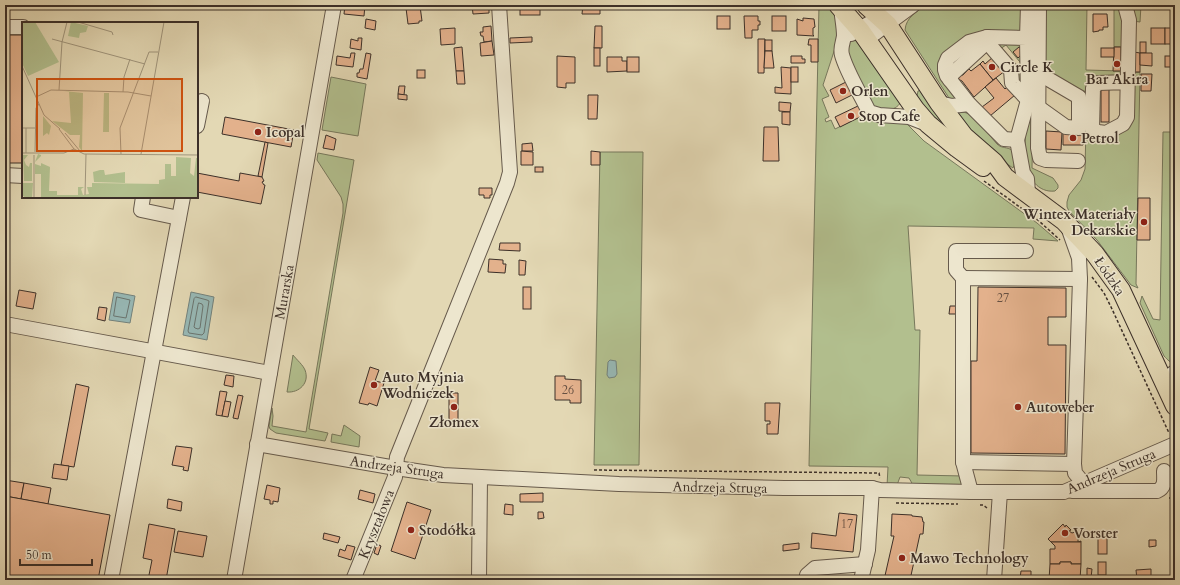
<svg xmlns="http://www.w3.org/2000/svg" width="1180" height="585" font-family="Cardo,serif">
<style>
.green{fill:#b2bf8e;stroke:#77785c}
.water{fill:#97b8b5;stroke:#73827d}
.lines{fill:none;stroke-linecap:round;stroke-linejoin:round}
.shore{stroke:#6a746f;stroke-width:1}
.building{fill:#e3b18c;stroke:#3c3029}
.minor-casing{stroke:#665a4c;stroke-width:16}
.major-casing{stroke:#3c3029;stroke-width:20}
.path{stroke:#3c3029;stroke-width:1.5;stroke-dasharray:3 2;stroke-linecap:butt}
.minor{stroke:#ede6ce;stroke-width:14}
.major{stroke:#e3d8b4;stroke-width:18}
.poi-dot{fill:#8f2418;stroke:#ede6ce;stroke-width:1.5}
.labels{text-anchor:middle;stroke-width:3;stroke-linejoin:round;paint-order:stroke}
.number-label{font-size:12px;fill:#665042}
.poi-label{font-size:14px;font-weight:bold;fill:#3c3029;stroke:#ede6ce;text-anchor:start}
.street-label{font-size:14px;fill:#3c3029;stroke:#ede6ce}
.inset-road{fill:none;stroke:#a0957c;stroke-width:1}
.view{fill:#ce5310;fill-opacity:0.15;stroke:#ce5310;stroke-width:2}
.inset-edge{fill:none;stroke:#3c3029;stroke-width:2}
</style>
<rect width="100%" height="100%" fill="#e3d8b4"/>
<filter id="stains"><feTurbulence type="fractalNoise" baseFrequency=".005" numOctaves="4"/><feColorMatrix values="0 0 0 0 .2 0 0 0 0 .09 0 0 0 0 .02 0 0 0 .5 -.17"/></filter>
<radialGradient id="worn" r=".72"><stop offset=".6" stop-color="#630" stop-opacity="0"/><stop offset="1" stop-color="#630" stop-opacity=".3"/></radialGradient>
<g class="green">
<polygon points="819,5 827,5 837,14 841,30 823,85 829,96 822,99 829,117 825,119 826,122 831,120 835,129 864,115 905,122 924,141 1037,223 1058,241 1033,239 1034,228 908,226 915,330 920,330 917,475 964,476 964,482 960,487 913,485 909,478 900,477 897,485 887,486 888,467 809,466"/>
<path d="M926 5H1025L1022 28 1020 31 947 55 960 101 949 98 905 30C906 17 917 12 926 5Z"/>
<path d="M1045 5H1087L1086 70 1121 71V47H1114V5H1121L1125 20 1124 74 1087 92C1071 87 1052 81 1044 64Z"/>
<polygon points="1129,5 1141,5 1140,22 1133,21"/>
<path d="M856 36 901 102C894 113 884 109 873 107L849 62 846 48 852 38Z"/>
<path d="M1000 41C1010 41 1018 40 1025 48V84L1024 85 1019 83 1018 72 1024 67 1006 45 1000 49 998 45Z"/>
<path d="M1034 60 1032 168 1053 178 1058 185V188L1055 191C1038 193 1028 178 1025 162 1024 157 1025 150 1025 144 1026 116 1030 88 1034 60Z"/>
<path d="M1134 72H1140L1136 284 1138 288 1131 285 1097 240 1069 211 1067 207V202L1069 195 1081 180 1085 169 1086 126C1093 158 1114 136 1129 123Z"/>
<polygon points="331,77 366,84 358,136 322,130"/>
<polygon points="921,90 944,119 938,125 917,96 918,91"/>
<path d="M958 112C964 111 970 114 975 118L997 144C1001 148 1005 147 1010 149 1017 152 1015 163 1013 168L994 155 979 142 957 114Z"/>
<path d="M1163 132H1175V363C1170 363 1168 360 1164 356L1140 303 1142 296 1153 319 1160 320Z"/>
<polygon points="600,152 643,152 639,465 594,465"/>
<polygon points="318,153 354,160 309,429 328,433 325,441 276,433 270,429 269,426 272,408 273,416 272,426 306,432 343,213 343,204 341,197 317,160"/>
<path d="M293 355C297 360 303 365 305 370 310 383 299 393 287 392Z"/>
<polygon points="344,425 360,436 359,447 331,442 332,434 341,436"/>
</g>
<g class="water">
<polygon points="114,292 135,296 130,323 109,320"/>
<polygon points="191,292 214,297 207,340 183,335"/>
<polygon points="610,360 616,361 617,374 615,377 609,378 607,375 608,362"/>
</g>
<g class="lines">
<g class="shore">
<polygon points="117,297 130,300 126,318 114,316"/>
<polygon points="196,297 207,300 209,301 204,333 202,335 189,333 188,331 194,299"/>
<polygon points="199,303 202,304 203,306 200,328 198,329 195,328 194,327 198,305"/>
</g>
</g>
<g class="building">
<polygon points="345,5 365,5 364,16 344,14"/>
<polygon points="472,5 489,5 489,13 473,14"/>
<rect x="520" y="5" width="20" height="10"/>
<polygon points="583,5 600,5 600,14 582,14"/>
<polygon points="420,6 422,21 419,21 419,23 408,24 406,8"/>
<polygon points="1093,14 1107,14 1108,27 1103,27 1103,30 1099,30 1099,31 1093,32"/>
<rect x="717" y="16" width="13" height="13"/>
<polygon points="744,16 758,16 758,21 760,21 760,25 758,25 758,30 752,30 752,38 745,38"/>
<rect x="772" y="16" width="14" height="15"/>
<polygon points="803,18 814,19 815,27 813,28 813,35 814,36 797,35 797,19 803,21"/>
<polygon points="366,19 376,21 375,30 365,28"/>
<polygon points="491,26 492,41 484,42 483,36 481,36 480,32 483,32 483,27"/>
<polygon points="595,26 602,26 602,48 594,48"/>
<polygon points="455,28 455,44 441,45 440,29"/>
<rect x="1151" y="28" width="14" height="16"/>
<rect x="1165" y="28" width="10" height="16"/>
<rect x="5" y="35" width="18" height="128"/>
<polygon points="532,37 532,42 510,43 510,38"/>
<polygon points="358,38 362,38 361,50 350,48 351,39 358,41"/>
<polygon points="758,39 765,39 764,73 758,73"/>
<polygon points="809,39 818,39 818,62 811,62 811,45 808,45"/>
<rect x="765" y="40" width="7" height="11"/>
<polygon points="492,41 494,55 481,56 480,43"/>
<rect x="1140" y="42" width="6" height="11"/>
<polygon points="462,47 464,71 456,71 454,48"/>
<polygon points="1019,47 1024,52 1018,58 1013,52"/>
<polygon points="1114,47 1121,47 1121,71 1113,71"/>
<rect x="594" y="48" width="6" height="18"/>
<rect x="1101" y="48" width="13" height="9"/>
<polygon points="765,51 772,51 774,68 764,68"/>
<polygon points="1134,52 1140,53 1140,72 1134,72"/>
<polygon points="351,53 355,53 353,67 336,65 337,56 350,58"/>
<polygon points="366,53 371,54 367,79 357,77 357,73 359,73 360,69 363,69"/>
<polygon points="1140,53 1152,53 1152,66 1140,65"/>
<polygon points="557,56 575,57 575,83 566,83 566,88 557,87"/>
<polygon points="791,56 802,56 802,59 805,59 805,63 791,63"/>
<rect x="1165" y="56" width="7" height="11"/>
<polygon points="607,57 622,57 622,61 627,61 627,71 607,72"/>
<rect x="627" y="57" width="12" height="15"/>
<polygon points="993,57 1005,71 993,80 980,64 983,61 985,64"/>
<polygon points="980,64 993,80 974,97 962,81 958,79 958,76 963,75 969,69 971,71"/>
<polygon points="781,67 791,68 791,94 775,93 775,87 782,88"/>
<rect x="791" y="67" width="7" height="15"/>
<rect x="417" y="70" width="8" height="8"/>
<polygon points="456,71 464,71 465,84 457,84"/>
<polygon points="1141,74 1152,74 1151,91 1141,91"/>
<polygon points="996,78 1005,89 1008,86 1015,95 990,116 982,107 994,98 985,87"/>
<rect x="1101" y="78" width="8" height="44"/>
<polygon points="850,80 856,93 836,103 830,90"/>
<polygon points="399,86 405,86 404,95 398,94"/>
<polygon points="398,94 407,95 407,100 398,99"/>
<polygon points="588,95 598,95 597,119 588,119"/>
<polygon points="779,102 791,103 790,112 779,111"/>
<polygon points="860,105 864,115 840,127 835,117"/>
<polygon points="782,112 790,112 790,125 782,124"/>
<polygon points="225,117 294,130 291,147 222,134"/>
<polygon points="764,127 778,127 779,161 763,161"/>
<polygon points="1046,131 1062,132 1061,150 1046,149"/>
<polygon points="1063,132 1084,132 1083,145 1063,145"/>
<polygon points="326,135 336,139 334,150 323,148"/>
<polygon points="265,142 268,143 262,177 258,176"/>
<polygon points="532,143 533,151 522,151 522,144"/>
<polygon points="521,151 533,152 533,165 521,165"/>
<polygon points="591,151 600,152 600,165 591,165"/>
<rect x="535" y="167" width="8" height="5"/>
<polygon points="197,173 239,181 240,173 262,177 264,181 262,182 264,185 265,185 261,204 197,192"/>
<polygon points="479,188 492,188 492,195 490,195 490,198 484,198 484,195 479,195"/>
<polygon points="1138,198 1150,198 1150,240 1137,240"/>
<polygon points="500,243 520,243 520,251 499,250"/>
<polygon points="489,259 503,260 503,264 506,264 505,273 488,272"/>
<polygon points="519,260 526,261 525,275 519,275"/>
<rect x="523" y="287" width="8" height="22"/>
<polygon points="978,287 1066,288 1066,317 1048,317 1048,345 1066,345 1065,454 971,453 971,361 977,361"/>
<polygon points="19,290 36,293 33,309 16,306"/>
<polygon points="950,306 958,306 958,314 949,314"/>
<polygon points="99,307 107,308 105,321 97,319"/>
<polygon points="370,367 379,370 375,381 384,383 377,406 369,403 368,405 359,403"/>
<polygon points="226,375 234,376 233,387 224,385"/>
<polygon points="555,376 565,376 565,379 581,380 581,403 570,403 570,400 555,400"/>
<polygon points="76,384 89,387 74,467 61,465"/>
<polygon points="220,391 227,392 222,416 216,415"/>
<polygon points="449,393 458,393 458,421 449,422"/>
<polygon points="238,395 243,396 238,419 233,418"/>
<polygon points="225,401 231,402 228,417 222,416"/>
<polygon points="765,403 780,403 778,434 767,434 767,424 770,424 770,421 765,421"/>
<polygon points="176,446 192,448 188,471 183,470 184,467 172,465"/>
<polygon points="54,464 69,466 67,480 52,478"/>
<polygon points="5,480 24,483 21,499 5,496"/>
<polygon points="24,483 51,488 48,504 21,499"/>
<polygon points="267,485 280,488 278,502 273,501 273,504 270,504 270,500 264,499"/>
<polygon points="360,490 375,494 373,503 358,499"/>
<polygon points="543,493 543,502 520,502 520,494"/>
<polygon points="5,496 110,515 98,580 5,580"/>
<polygon points="168,499 182,502 181,511 167,508"/>
<polygon points="407,502 431,510 415,559 391,551"/>
<polygon points="505,504 513,505 513,515 504,514"/>
<polygon points="538,512 543,512 544,518 538,519"/>
<polygon points="839,513 857,515 853,552 811,548 812,533 836,536"/>
<polygon points="892,514 912,515 912,516 922,517 923,522 924,522 923,534 920,534 910,580 884,580 894,536 891,536"/>
<polygon points="149,524 175,529 166,580 148,580 152,560 143,558"/>
<polygon points="1063,524 1065,527 1066,525 1071,530 1069,531 1072,533 1075,532 1078,534 1078,542 1081,541 1081,542 1051,542 1048,539"/>
<polygon points="178,531 207,536 203,557 174,552"/>
<rect x="1098" y="531" width="9" height="23"/>
<polygon points="324,533 340,537 338,543 323,539"/>
<polygon points="1149,540 1156,540 1156,546 1149,547"/>
<polygon points="1051,542 1081,542 1081,564 1071,564 1071,562 1060,562 1060,564 1050,564 1050,549 1055,549 1055,546"/>
<polygon points="799,543 799,549 783,551 783,545"/>
<polygon points="377,544 381,546 378,555 374,553"/>
<polygon points="347,545 355,547 351,560 338,556 340,549 345,551"/>
<polygon points="1060,562 1071,562 1071,564 1081,564 1080,580 1049,580 1050,564 1060,564"/>
<rect x="1098" y="562" width="8" height="13"/>
<polygon points="1087,568 1092,569 1091,578 1087,578"/>
<polygon points="1151,569 1151,580 1137,580 1136,570"/>
<polygon points="1021,571 1031,571 1031,578 1020,578"/>
<polygon points="821,577 835,580 818,580 821,579"/>
<rect x="1018" y="578" width="13" height="2"/>
</g>
<g class="lines">
<g class="minor-casing">
<g id="minor">
<polyline points="1039,5 1038,148 1040,158 1046,160 1078,161"/>
<polyline points="1125,5 1129,20 1127,117 1123,124 1106,133 1098,132 1092,129 1093,88 1098,83 1128,82"/>
<path d="M841 8C842 18 844 27 844 36 843 43 840 48 842 55 847 73 861 95 869 112L879 115 909 117 927 124"/>
<polyline points="5,27 23,27"/>
<polyline points="851,34 880,17 896,5"/>
<polygon points="987,37 1027,38 1028,100 1017,140 1004,139 969,104 947,76 945,70 945,65 948,58 969,42"/>
<polyline points="987,37 987,42 1011,70 1012,83 1028,100"/>
<polyline points="1027,38 1028,5"/>
<polyline points="867,39 913,5"/>
<polyline points="1038,73 1079,97 1079,128 1066,127 1038,107"/>
<polyline points="950,80 952,74 987,42"/>
<polyline points="939,103 952,106 969,104"/>
<polyline points="197,126 202,101"/>
<polyline points="1017,140 1023,173 1027,179 1028,193"/>
<polyline points="5,175 23,176"/>
<polyline points="143,197 141,210 179,218"/>
<polyline points="1068,227 1079,258 1080,279 1074,464 1075,473 1084,484"/>
<polyline points="963,278 956,270 956,251 1026,251"/>
<polyline points="5,324 270,373"/>
<polyline points="1163,380 1175,372"/>
<polyline points="257,444 396,468 443,475 619,484 784,488 872,488 880,490 971,492 1064,492 1175,444"/>
<polyline points="963,462 1074,464"/>
<path d="M1072 491H1157C1166 487 1164 479 1164 471"/>
<polyline points="971,492 963,462 963,278 1080,279"/>
<polyline points="111,580 183,197"/>
<polyline points="234,580 334,5"/>
<polyline points="353,580 395,477 397,457 507,183 510,172 499,5"/>
<polyline points="479,580 480,477"/>
<polyline points="806,580 807,575 815,568 865,564"/>
<polyline points="861,580 868,550 872,488"/>
<polyline points="994,580 1000,492"/>
</g>
</g>
<g class="major-casing">
<g id="major">
<polyline points="838,5 860,30 915,109 928,124 957,148 983,167"/>
<polyline points="866,5 888,25 939,103 964,136 994,162 1005,177 1064,221 1095,254 1121,290 1175,406"/>
</g>
</g>
<g class="path">
<polyline points="984,181 1039,221 1060,240"/>
<polyline points="1092,277 1104,293 1112,309 1169,433"/>
<polyline points="594,470 876,473 879,473 880,478"/>
<polyline points="1169,498 1175,498"/>
<polyline points="896,503 958,504"/>
<polyline points="980,505 983,505 987,508"/>
</g>
<use href="#minor" class="minor"/>
<use href="#major" class="major"/>
</g>
<g class="poi-dot">
<circle cx="1117" cy="64" r="4"/>
<circle cx="992" cy="67" r="4"/>
<circle cx="843" cy="91" r="4"/>
<circle cx="851" cy="116" r="4"/>
<circle cx="258" cy="132" r="4"/>
<circle cx="1073" cy="138" r="4"/>
<circle cx="1144" cy="222" r="4"/>
<circle cx="374" cy="385" r="4"/>
<circle cx="454" cy="407" r="4"/>
<circle cx="1018" cy="407" r="4"/>
<circle cx="411" cy="530" r="4"/>
<circle cx="1065" cy="533" r="4"/>
<circle cx="902" cy="558" r="4"/>
</g>
<g class="labels">
<g class="number-label">
<text x="1003" y="302">27</text>
<text x="568" y="394">26</text>
<text x="847" y="528">17</text>
</g>
<g class="poi-label">
<text x="1000" y="72">Circle K</text>
<text x="1117" y="84" text-anchor="middle">Bar Akira</text>
<text x="851" y="96">Orlen</text>
<text x="859" y="121">Stop Cafe</text>
<text x="266" y="137">Icopal</text>
<text x="1081" y="143">Petrol</text>
<text x="1136" y="219" text-anchor="end">Wintex Materiały<tspan x="1136" dy="16">Dekarskie</tspan></text>
<text x="382" y="382">Auto Myjnia<tspan x="382" dy="16">Wodniczek</tspan></text>
<text x="1026" y="412">Autoweber</text>
<text x="454" y="427" text-anchor="middle">Złomex</text>
<text x="419" y="535">Stodółka</text>
<text x="1073" y="538">Vorster</text>
<text x="910" y="563">Mawo Technology</text>
</g>
<g class="street-label">
<text transform="translate(1110 276) rotate(56)" y="5">Łódzka</text>
<text transform="translate(284 292) rotate(-80)" y="5">Murarska</text>
<text transform="translate(397 467) rotate(8)" y="5">Andrzeja Struga</text>
<text transform="translate(1111 471) rotate(-23)" y="5">Andrzeja Struga</text>
<text transform="translate(720 487) rotate(1)" y="5">Andrzeja Struga</text>
<text transform="translate(376 524) rotate(-68)" y="5">Kryształowa</text>
</g>
</g>
<g transform="translate(22 22)">
<rect width="176" height="176" fill="#e3d8b4"/>
<path d="M0 0H13L37 40 6 54 0 41ZM49 0 66 4 64 10 58 11 57 16 46 14ZM42 69 61 71 60 129 57 125 58 113H48L30 99 49 101 47 70ZM82 71H87V110H81ZM21 94 29 104 27 113 25 111 21 114V122ZM16 132 19 133V141L28 145 27 169H35V173H56V165H62L59 167 61 173 67 172 65 165H70V161L137 162V158L143 157V142H149V154H154V135L169 136 168 151 172 154 174 136H176V176H19V152H13V142L19 144V134L13 140ZM1 133H6L2 138 4 143 7 145 8 141H10V159H2ZM78 148H82L83 153 103 150V161L72 160 71 150ZM0 161H11L10 176H4L0 173Z" fill="#b2bf8e"/>
<path class="inset-road" d="M56 0 90 10 91 13M30 17 123 42M0 44 22 93 38 107M37 68 40 20 45 0M101 70 102 55 108 37M14 75 29 68 106 70 129 74M0 106H13M37 107 52 127 62 132 176 133M43 111 58 129M13 130 14 86 17 82M0 131H42L52 127M4 131V106M99 132 98 106 127 30H136M119 132 142 0M63 173 64 132M12 176V133"/>
<path class="view" d="M15 57H160V129H15Z"/>
<rect width="176" height="176" class="inset-edge"/>
</g>
<rect width="1180" height="585" fill="none" stroke="#e3d8b4" stroke-width="20"/>
<rect x="6" y="6" width="1168" height="573" fill="none" stroke="#3c3029" stroke-width="2"/>
<rect x="10" y="10" width="1160" height="565" fill="none" stroke="#3c3029"/>
<path d="M20 559v6h72v-6" fill="none" stroke="#3c3029" stroke-width="2"/>
<text x="26" y="559" font-size="12" fill="#3c3029" stroke="#ede6ce" stroke-width="3" paint-order="stroke">50 m</text>
<rect width="100%" height="100%" filter="url(#stains)"/>
<rect width="100%" height="100%" fill="url(#worn)"/>
</svg>
